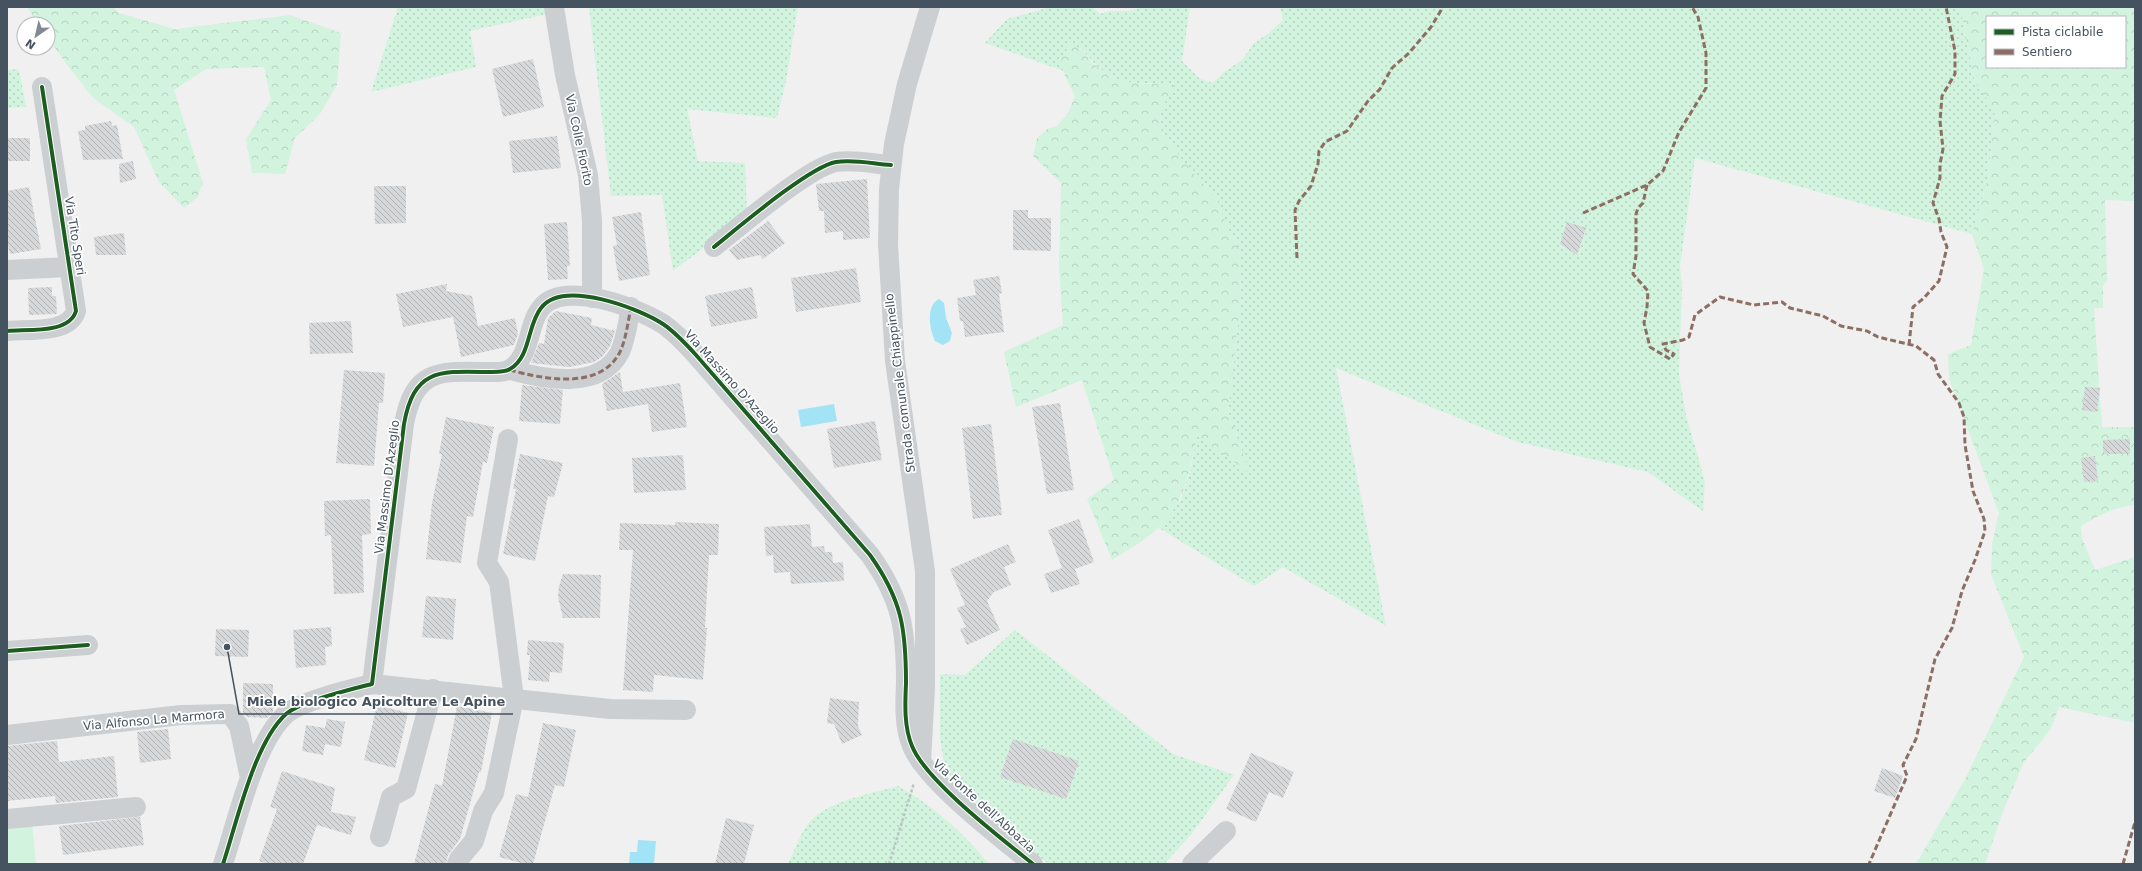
<svg xmlns="http://www.w3.org/2000/svg" width="2142" height="871" font-family="'DejaVu Sans',sans-serif">
<style>
.grass{fill:url(#grass-dots)}
.forest{fill:url(#forest-crowns);fill-rule:evenodd}
.pitch{fill:#d2f3de}
.water{fill:#a2e3f5}
.building{fill:url(#building-back-hatch)}
.lines{fill:none;stroke-linecap:round;stroke-linejoin:round}
.path{stroke:#b7c6c2;stroke-width:2.5;stroke-dasharray:3 2;stroke-linecap:butt}
.minor{stroke:#cccfd1;stroke-width:20}
.quiet{stroke:#8d6e63;stroke-width:3;stroke-dasharray:6 3;stroke-linecap:butt}
.cycleway-casing{stroke:#fff;stroke-width:6}
.cycleway{stroke:#1b5e20;stroke-width:4}
.labels{text-anchor:middle;stroke-width:3.5;stroke-linejoin:round;paint-order:stroke}
.street-label{font-size:12px;fill:#45525f;stroke:#fff}
.leader{fill:none;stroke:#45525f;stroke-width:1.5}
.callout-dot{fill:#45525f;stroke:#fff;stroke-width:1.5}
.callout-label{font-size:13px;text-anchor:middle;font-weight:bold;fill:#45525f;stroke:#fff;stroke-width:3.5;stroke-linejoin:round;paint-order:stroke}
</style>
<defs>
<pattern id="grass-dots" width="8" height="8" patternUnits="userSpaceOnUse"><rect width="8" height="8" fill="#d2f3de"/><path d="M2 2h.1M6 6h.1" fill="none" stroke="#b6d2c1" stroke-width="1.8" stroke-linecap="round"/></pattern>
<pattern id="forest-crowns" width="20" height="18" patternUnits="userSpaceOnUse"><rect width="20" height="18" fill="#d2f3de"/><path d="M2 6a3 3 0 1 1 6 0M12 15a3 3 0 1 1 6 0" fill="none" stroke="#b6d2c1"/></pattern>
<pattern id="building-back-hatch" width="6" height="6" patternUnits="userSpaceOnUse"><rect width="6" height="6" fill="#d7d8da"/><path d="M-1 5l2 2M0 0l6 6M5-1l2 2" fill="none" stroke="#b0b2b4"/></pattern>
</defs>
<rect width="100%" height="100%" fill="#f1f0f0"/>
<g class="grass">
<polygon points="398,7 547,7 548,14 470,31 476,67 371,92"/>
<polygon points="589,7 798,7 786,81 777,118 687,109 698,161 745,163 747,215 673,271 662,195 611,196"/>
<path d="M1051 7H1093L1100 14 1110 11H1130L1142 7H1190L1182 61 1199 78 1213 83 1224 72 1242 60 1254 43 1269 33 1283 20 1280 7H1960L1975 82 1995 110 1988 178 1972 234 1695 158 1680 266 1682 287 1679 374 1686 415 1705 482 1703 511 1648 472 1517 442 1336 368 1386 626 1283 567 1254 586 1159 528 1181 499 1191 468 1197 435 1250 473 1228 413 1241 296 1239 249 1229 231 1160 128 1161 110 1152 83C1115 84 1104 76 1081 48L1061 59 1064 71 985 43 1007 19Z"/>
<polygon points="19,69 26,107 7,108 7,70"/>
<polygon points="1015,630 1173,754 1234,775 1190,836 1164,864 1049,864 981,812 962,794 945,768 940,739 940,674 965,675"/>
<path d="M898 786C934 806 963 833 989 864H788C794 852 799 837 807 825 824 801 871 794 898 786Z"/>
</g>
<g class="forest">
<polygon points="27,7 113,7 119,13 175,29 290,15 341,33 337,85 320,114 295,138 285,174 252,173 246,139 271,100 264,67 206,69 174,90 203,183 197,198 184,208 159,182 134,127 93,98 65,62 48,38 48,24 38,24"/>
<path d="M1960 7H2135V201L2105 200 2107 281 2103 286V308H2094L2102 427H2135V505C2115 507 2099 515 2081 526L2082 538 2095 570 2135 557V723L2059 707 2051 729 2024 762 2002 814 1985 864H1916L1965 779 2024 657 1991 574 1992 544 1999 513 1949 379 1948 354 1971 345 1984 269 1972 234 1988 178 1995 111 1975 82ZM1987 17H2125V67H1987Z"/>
<path d="M1070 44C1085 49 1085 55 1095 65 1118 87 1146 83 1174 85L1161 110 1160 128 1183 161 1217 200 1229 231 1239 249 1241 296 1228 413 1251 474 1197 436C1190 469 1185 505 1158 528 1145 541 1127 550 1112 560L1087 499 1114 480 1082 380 1016 407 1004 352 1063 325 1059 266 1061 183 1033 156 1037 138 1047 129 1057 126 1068 113 1075 96 1065 76 1061 59Z"/>
</g>
<polygon class="pitch" points="32,821 36,864 7,864 7,824"/>
<g class="water">
<path d="M939 299 944 303 946 318 952 333 950 341 943 345 935 341C930 330 925 306 939 299Z"/>
<polygon points="834,404 837,421 801,427 798,410"/>
<polygon points="638,840 656,841 654,864 629,864 630,852 637,852"/>
</g>
<g class="building">
<polygon points="533,59 544,107 503,117 492,69"/>
<polygon points="111,121 112,126 117,125 123,159 83,160 78,131 85,130 85,126"/>
<polygon points="557,136 561,168 513,173 509,141"/>
<rect x="7" y="138" width="23" height="23"/>
<polygon points="133,161 136,179 120,183 119,164"/>
<polygon points="867,179 870,238 843,240 843,231 825,233 824,211 819,211 816,184"/>
<polygon points="374,186 406,186 406,223 375,224"/>
<polygon points="29,187 41,249 10,254 7,241 7,191"/>
<polygon points="1013,210 1028,210 1028,218 1051,218 1051,251 1013,250"/>
<polygon points="641,212 650,275 619,281 613,246 617,245 612,217"/>
<polygon points="768,221 785,243 763,259 760,255 737,260 729,250"/>
<polygon points="567,222 570,266 567,266 568,279 548,280 544,224"/>
<polygon points="1567,222 1586,228 1577,255 1560,244"/>
<polygon points="124,233 126,255 96,255 94,237"/>
<polygon points="856,268 861,302 796,312 791,278"/>
<polygon points="999,276 1002,293 999,294 1004,332 965,337 963,321 960,321 957,298 976,295 973,280"/>
<polygon points="447,284 446,291 472,296 478,326 515,318 518,334 514,345 461,357 453,317 403,327 396,294"/>
<polygon points="52,287 52,296 56,296 57,314 29,315 28,288"/>
<polygon points="752,287 758,318 711,327 705,296"/>
<polygon points="556,311 592,318 591,325 615,331 610,346 603,356 594,362 569,367 531,363 539,343 544,344 548,318"/>
<polygon points="351,321 353,353 310,354 309,323"/>
<polygon points="344,370 385,373 383,403 379,403 374,466 336,463"/>
<polygon points="620,372 623,392 680,383 687,427 652,432 648,404 607,411 602,384"/>
<polygon points="522,385 563,390 560,424 519,421"/>
<polygon points="2085,387 2100,388 2097,412 2082,410"/>
<polygon points="1060,403 1074,490 1047,494 1032,407"/>
<polygon points="446,417 494,427 487,463 483,462 473,517 467,516 461,563 426,559 432,503 442,454 439,454"/>
<polygon points="875,421 882,460 834,468 827,429"/>
<polygon points="991,424 1002,515 973,519 962,428"/>
<polygon points="2130,439 2130,454 2103,454 2103,440"/>
<polygon points="520,454 563,463 554,497 548,496 535,561 503,554 516,489 513,489"/>
<polygon points="683,455 686,490 634,493 632,458"/>
<polygon points="2095,456 2098,481 2084,482 2081,458"/>
<polygon points="370,499 371,534 362,535 364,593 334,594 331,535 325,536 324,501"/>
<polygon points="1079,519 1094,562 1075,569 1080,584 1051,593 1044,574 1062,568 1048,530"/>
<polygon points="675,522 719,524 718,555 709,555 705,628 707,628 703,680 654,675 653,692 623,690 633,550 619,550 620,523 675,525"/>
<polygon points="810,524 812,547 824,546 825,552 832,552 833,563 843,562 844,581 791,584 790,572 774,573 773,555 766,556 764,527"/>
<polygon points="1008,544 1016,562 1004,567 1011,585 994,592 987,601 1000,630 967,645 960,629 966,627 957,608 965,605 950,569"/>
<polygon points="563,574 601,575 600,618 563,618 558,597 559,586"/>
<polygon points="426,596 456,599 453,640 422,637"/>
<polygon points="331,627 332,646 325,647 326,665 296,668 293,630"/>
<polygon points="216,629 249,630 248,657 215,656"/>
<polygon points="528,640 564,643 562,673 550,672 549,682 528,680 530,655 527,655"/>
<polygon points="243,683 273,684 273,712 267,718 247,717 243,712"/>
<polygon points="830,698 859,702 858,726 862,735 842,744 834,724 827,723"/>
<polygon points="377,705 408,713 395,768 364,760"/>
<polygon points="457,706 492,713 481,772 479,772 460,839 448,855 446,864 414,864 435,784 442,786"/>
<polygon points="327,719 345,722 341,747 325,744 323,755 302,751 306,725 325,728"/>
<polygon points="543,723 576,730 564,787 555,785 533,864 525,864 499,857 516,794 528,797"/>
<polygon points="168,729 171,759 140,763 137,732"/>
<polygon points="1013,739 1079,761 1066,799 1000,777"/>
<polygon points="57,741 59,762 114,756 118,797 56,803 55,796 7,801 7,746"/>
<polygon points="1251,753 1294,772 1283,798 1269,792 1256,822 1226,809"/>
<polygon points="1882,768 1903,776 1895,798 1874,791"/>
<polygon points="282,771 335,788 331,812 356,817 351,835 317,825 303,864 268,864 259,861 277,809 270,807"/>
<polygon points="140,817 144,845 63,855 59,826"/>
<polygon points="726,818 754,825 744,864 715,864"/>
</g>
<g class="lines">
<polyline class="path" points="889,864 914,783"/>
<g class="minor">
<polyline points="554,7 565,75 588,175 592,221 592,298"/>
<path d="M714 247C739 227 809 167 836 162 854 159 874 164 891 165"/>
<polyline points="7,270 69,267"/>
<path d="M7 331C28 329 69 334 76 311L42 87"/>
<path d="M510 370C543 379 600 391 620 352 626 339 628 322 631 307"/>
<polyline points="7,651 88,645"/>
<polyline points="372,684 610,709 686,710"/>
<polyline points="7,735 181,715 230,714 239,726 250,778"/>
<polyline points="921,762 925,688 925,571 895,361 888,244 889,189 894,144 907,84 930,7"/>
<polyline points="7,819 136,807"/>
<polyline points="380,837 391,797 406,789 433,689"/>
<path d="M223 864C237 822 254 743 286 714 301 701 352 689 372 684L404 424C414 369 439 371 486 372 494 372 504 373 510 369 531 357 527 325 541 308 563 279 638 308 663 324 675 332 686 344 696 355L870 555C902 600 906 629 906 683 905 704 904 727 912 746 926 781 1002 839 1033 864"/>
<polyline points="457,864 459,859 474,841 483,811 494,793 514,698 499,582 487,563 508,439"/>
<polyline points="1192,864 1226,831"/>
</g>
<g class="quiet">
<polyline points="1647,185 1643,203 1638,208 1636,214 1636,256 1633,274 1648,291 1647,307 1644,323 1650,347 1670,359 1674,354 1666,350 1663,344 1683,340 1689,337 1695,315 1720,297 1754,305 1782,302 1790,308 1823,316 1841,326 1867,331 1878,337 1916,346 1934,360 1938,374 1959,403 1964,417 1965,445 1973,491 1984,519 1985,531 1975,560 1962,591 1952,628 1935,659 1916,739 1903,765 1907,776 1869,864"/>
<polyline points="1583,213 1647,185 1663,171 1679,132 1706,88 1706,53 1698,17 1692,7"/>
<polyline points="1297,258 1295,210 1299,201 1311,186 1318,164 1319,151 1325,142 1347,131 1368,101 1380,89 1392,68 1409,53 1431,27 1443,7"/>
<polyline points="1909,345 1913,307 1924,298 1939,281 1947,247 1941,232 1939,219 1933,203 1940,178 1940,164 1943,149 1940,121 1942,96 1955,74 1955,51 1946,7"/>
<path d="M510 370C543 379 600 391 620 352 626 339 628 322 631 307"/>
<polyline points="2123,864 2135,822"/>
</g>
<g class="cycleway-casing">
<g id="cycleway">
<path d="M714 247C739 227 809 167 836 162 854 159 874 164 891 165"/>
<path d="M7 331C28 329 69 334 76 311L42 87"/>
<polyline points="7,651 88,645"/>
<path d="M223 864C237 822 254 743 286 714 301 701 352 689 372 684L404 424C414 369 439 371 486 372 494 372 504 373 510 369 531 357 527 325 541 308 563 279 638 308 663 324 675 332 686 344 696 355L870 555C902 600 906 629 906 683 905 704 904 727 912 746 926 781 1002 839 1033 864"/>
</g>
</g>
<use href="#cycleway" class="cycleway"/>
</g>
<g class="labels">
<g class="street-label">
<text transform="translate(579 140) rotate(78)" y="4">Via Colle Fiorito</text>
<text transform="translate(75 236) rotate(81)" y="4">Via Tito Speri</text>
<text transform="translate(732 382) rotate(48)" y="4">Via Massimo D'Azeglio</text>
<text transform="translate(900 383) rotate(-97)" y="4">Strada comunale Chiappinello</text>
<text transform="translate(387 487) rotate(-83)" y="4">Via Massimo D'Azeglio</text>
<text transform="translate(154 720) rotate(-5)" y="4">Via Alfonso La Marmora</text>
<text transform="translate(984 806) rotate(42)" y="4">Via Fonte dell'Abbazia</text>
</g>
</g>
<path class="leader" d="M227 647L239 714H513"/>
<circle class="callout-dot" cx="227" cy="647" r="4"/>
<g class="callout-label">
<text x="376" y="706">Miele biologico Apicolture Le Apine</text>
</g>
<rect width="2142" height="871" fill="none" stroke="#45525f" stroke-width="16"/>
<rect x="1986" y="16" width="140" height="52" fill="#ffffff" stroke="#b5babf"/>
<rect x="1994" y="29" width="20" height="6" fill="#1b5e20" stroke="#b5babf"/>
<text x="2022" y="36" font-size="12" fill="#45525f">Pista ciclabile</text>
<rect x="1994" y="49" width="20" height="6" fill="#8d6e63" stroke="#b5babf"/>
<text x="2022" y="56" font-size="12" fill="#45525f">Sentiero</text>
<g transform="translate(36 36) rotate(214)"><circle r="19" fill="#ffffff" stroke="#b5babf"/>
<path d="M0-3L7 15L0 10L-7 15Z" fill="#818992"/>
<text y="-6" font-size="11" font-weight="bold" text-anchor="middle" fill="#45525f">N</text>
</g>
</svg>
